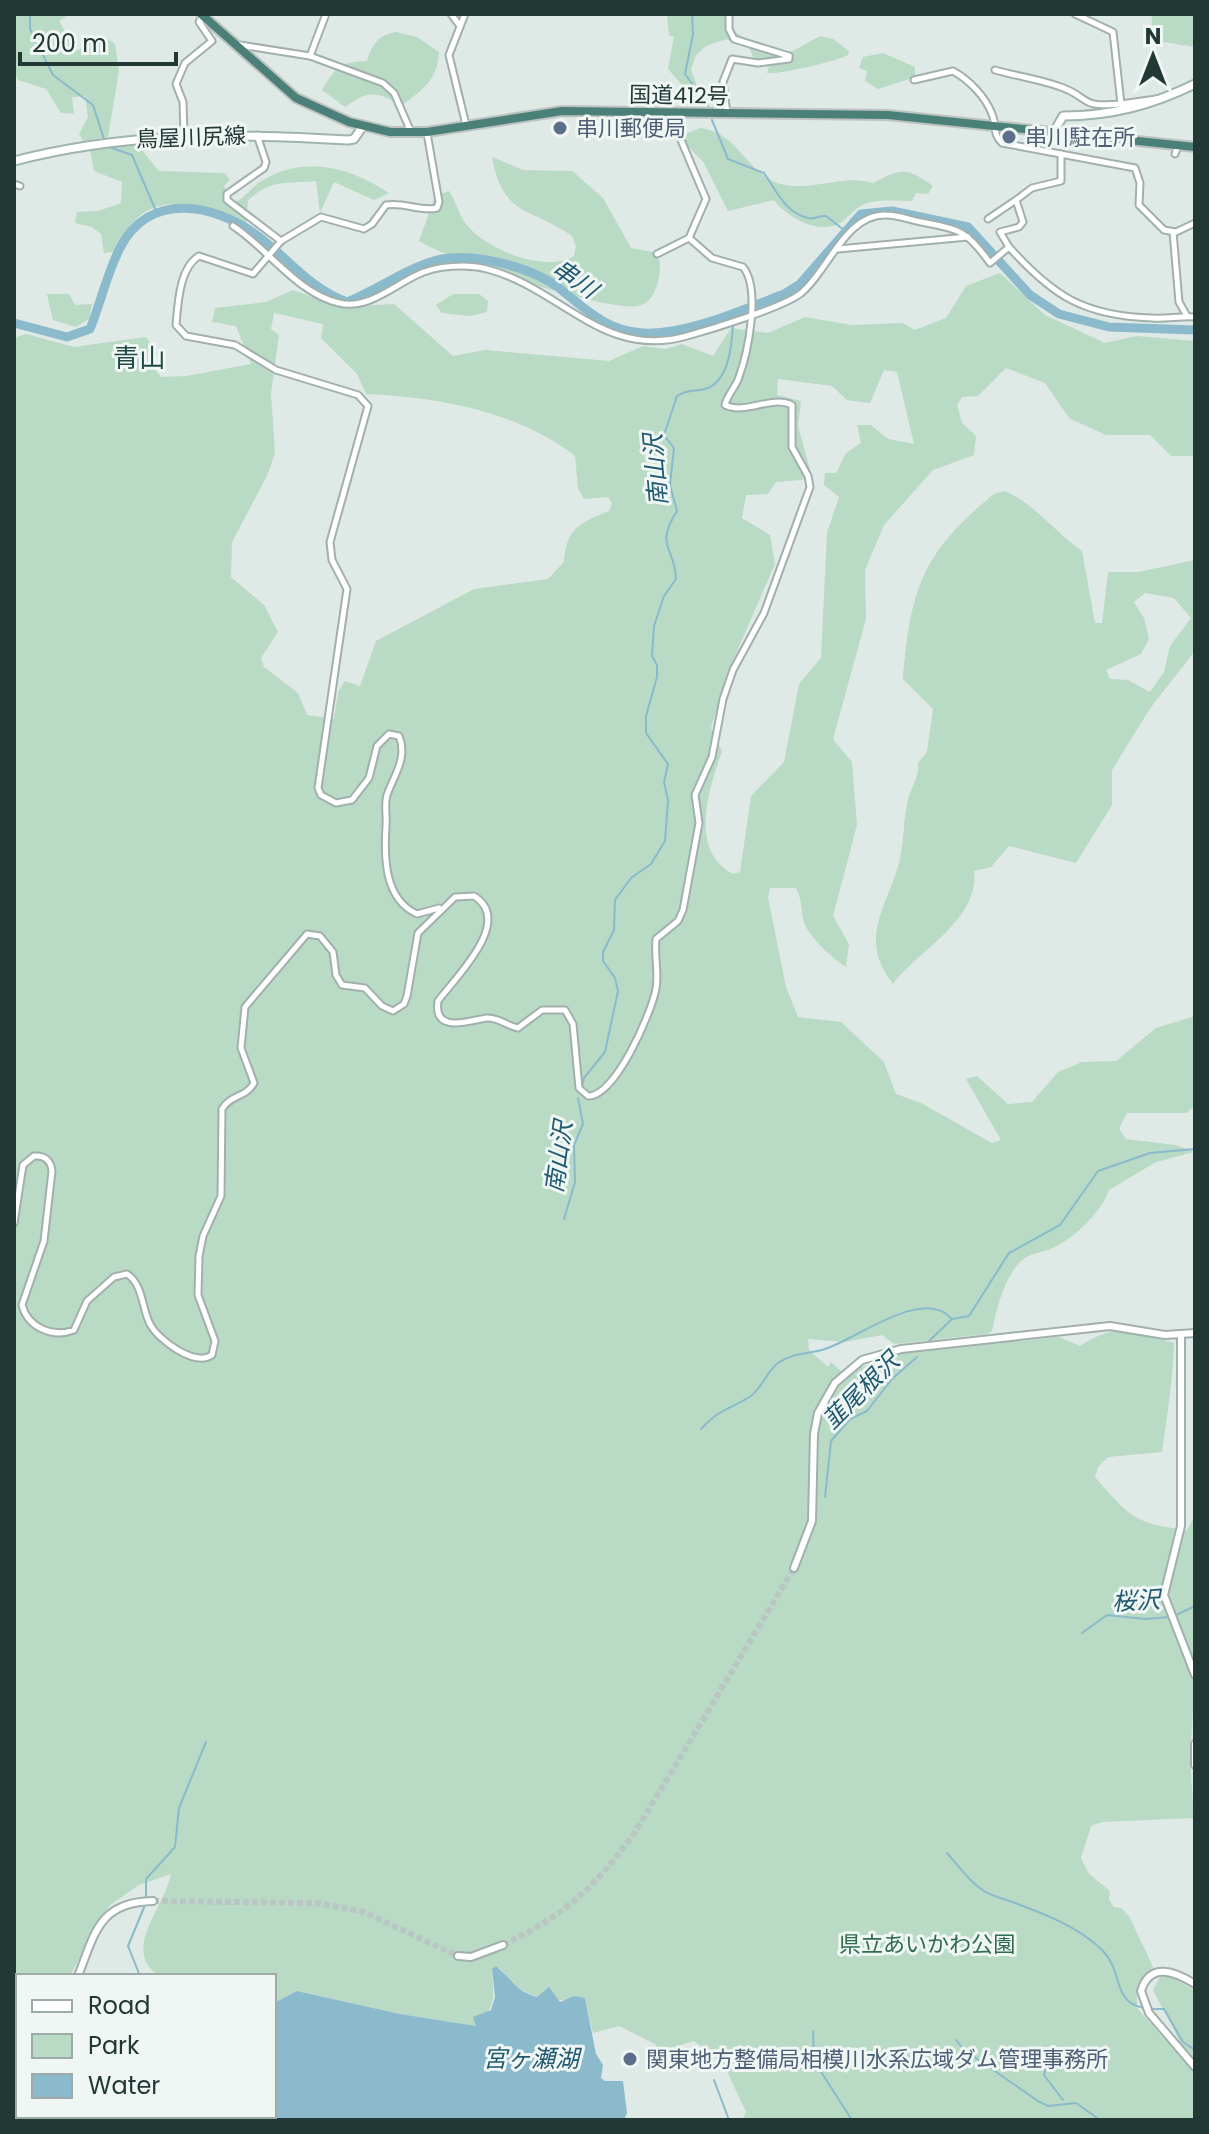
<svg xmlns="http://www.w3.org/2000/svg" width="1209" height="2134" font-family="Poppins,'Noto Sans JP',sans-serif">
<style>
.green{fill:#b9dac5;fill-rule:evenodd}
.water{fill:#8abacc}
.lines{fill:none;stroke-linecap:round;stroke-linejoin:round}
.stream{stroke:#8abacc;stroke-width:2}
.river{stroke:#8abacc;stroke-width:9}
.tertiary-tunnel{stroke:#b9c6c3;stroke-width:6;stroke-dasharray:6 3;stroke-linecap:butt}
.minor-casing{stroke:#a2b0ad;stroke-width:9}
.tertiary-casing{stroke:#a2b0ad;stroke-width:10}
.secondary-casing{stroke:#9fb4af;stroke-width:11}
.trunk-casing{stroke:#bcc3c2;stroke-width:12}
.minor{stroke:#fff;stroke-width:5}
.tertiary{stroke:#fff;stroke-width:6}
.secondary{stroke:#fff;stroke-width:7}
.trunk{stroke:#4a8078;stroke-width:8}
.service-dot{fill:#5c6f8a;stroke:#eff6f4;stroke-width:3}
.labels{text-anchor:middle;stroke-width:6;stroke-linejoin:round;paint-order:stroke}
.street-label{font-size:22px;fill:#213835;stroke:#eff6f4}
.service-label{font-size:22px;fill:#4e5e75;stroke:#eff6f4;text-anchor:start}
.park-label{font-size:22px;fill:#2e6c4d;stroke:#eff6f4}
.water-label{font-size:24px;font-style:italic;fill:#205a70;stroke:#eff6f4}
.quarter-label{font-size:26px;fill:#1f4943;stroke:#eff6f4}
</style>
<rect width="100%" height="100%" fill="#dfe9e6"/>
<g class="green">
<polygon points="14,14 69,14 59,21 77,51 102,35 115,44 119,71 108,137 83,141 79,134 88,117 85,96 72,97 74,114 61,113 46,89 18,80 14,70"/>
<path d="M667 14H730L733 31 780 58 820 36 833 39 849 51 848 55C838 61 776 75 767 73L769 66 754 60 750 49 726 39 706 46 696 55 691 69 700 95 688 92 668 69 674 37 669 35Z"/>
<polygon points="1152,14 1195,14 1195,47 1151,40"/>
<path d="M396 32 417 37 439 52C438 79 423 90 402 105 373 92 372 89 345 107L322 90C337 66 338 63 367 61 372 45 378 35 396 32Z"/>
<polygon points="883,53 915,67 915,77 878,89 865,81 867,71 859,68 863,57"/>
<path d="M700 128C734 132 742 162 769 179 801 198 840 172 873 183 901 168 907 167 933 186L928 194 916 193 912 201C898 201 882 199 867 203 854 207 847 221 836 225 814 233 786 216 774 200L728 211 704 163 679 137Z"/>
<path d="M136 143 159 171 224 173 230 179 224 186 232 203C245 200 250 188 261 181 305 155 348 166 389 193L374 200 334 182 320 213 316 181C288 184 273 178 248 200L246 229C198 200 141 184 117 251L104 253 101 234 92 227 75 223 77 212 98 211 121 203 122 182 94 171 90 149Z"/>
<path d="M492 157 523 170 572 171 603 198 631 248 653 252 660 262C660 277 657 298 642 305 615 316 447 259 419 241L435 196 449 191C456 201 459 215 466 224 485 249 546 274 574 256L576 246 572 236C531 207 503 218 492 157Z"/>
<path d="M1000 273 1045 315 1105 343 1137 336 1195 341V456H1171L1150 435H1106L1069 418 1045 383 1006 368 978 396 962 397 957 405 962 423 976 436 974 455 933 470 884 525 865 570 866 619 833 739 852 762 857 825 833 916 849 944 846 967C832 958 807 936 803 919 801 907 802 900 796 888H770L768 897 786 987 798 1017 841 1022 884 1062 896 1094 921 1103 992 1143 1001 1140 966 1079 977 1076 1008 1104 1032 1102 1058 1072 1082 1062 1116 1061 1156 1028 1195 1016V1106L1186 1113H1127L1119 1128 1126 1139 1176 1145 1194 1152 1156 1162 1109 1190C1101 1213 1072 1241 1048 1250 1037 1254 1029 1253 1020 1262 1003 1281 997 1307 992 1331L987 1334 894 1344 882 1335 845 1342 808 1339 809 1350 828 1367 831 1362 844 1374 898 1353 1059 1337 1080 1346C1119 1321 1132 1332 1174 1343 1173 1380 1167 1416 1162 1452L1108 1457 1098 1467 1095 1477C1130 1517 1133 1523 1187 1530L1195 1516V1678L1190 1760 1194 1818 1102 1822 1091 1826 1081 1858 1089 1874 1110 1891 1109 1900 1114 1907 1121 1908 1129 1916 1154 1969 1137 1986V2008L1195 2074 1192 2076 1195 2080V2120H742L746 2112 724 2065 694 2041 681 2045 682 2058 676 2064 660 2057 655 2044 619 2026 593 2033 585 1998C548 2004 521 1998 500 1968L492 1969C493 1999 498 2003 476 2026L400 2014 298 1991 274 2003V1976H160C119 1952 166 1905 171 1874L139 1885 110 1905 98 1921 70 1976H18V2116H202L204 2120H14V338L26 334 74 347 146 337 157 353 154 368 161 377 186 376 251 364 236 326 212 322 215 308 266 302 293 290 341 307 394 304 453 356 485 350 609 361 643 346 665 349 682 344 713 356 731 328 768 333 805 317 852 325 902 323 915 330 946 318 966 286ZM274 313 323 324 321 338 357 374 366 394C436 397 518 411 575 456L578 488 584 499 608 497 612 504 609 511C581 522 566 528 564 562L548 579 474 589 376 641 360 686 345 681 338 692 334 719 307 715 298 693 264 667 261 658 278 632 264 605 231 577 232 542 267 476 275 453 271 393 279 335 271 329ZM884 370 897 372 914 444 888 439 871 425H857L861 443 846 453 836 473H825L824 485 839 497 827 533 821 658 799 684 784 762 751 796 740 872 733 874C688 850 709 789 722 751L711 728 728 672 775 564 770 535 742 518 746 495 768 494 776 482 802 480 811 473 798 426 801 401 777 395 778 379 832 386 847 400 870 403Z"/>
<polygon points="47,294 69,294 75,305 92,304 89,319 76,327 53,320"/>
<polygon points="453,294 479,294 488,301 487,312 470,316 442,313 436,305"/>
<path d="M1004 491C1035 503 1054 532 1082 551L1095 623H1102L1108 572H1138L1195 560V651L1151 707 1112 770V805L1076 863 1009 846 991 867 974 871C980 919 919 950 893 984 859 941 884 911 898 867 904 846 903 825 907 804 909 789 920 779 918 763L927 752 933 709 903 679C911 587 922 553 994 494ZM1145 593 1174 598 1191 618 1170 646 1164 672 1150 692 1128 680 1110 679 1106 670 1141 654 1149 639 1144 618 1134 602Z"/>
<polygon points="1160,1977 1173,1977 1195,1991 1195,2059 1180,2042 1153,1990"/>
</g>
<path class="water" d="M496 1966C513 1980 515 1991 537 1997L549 1987 560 2002 574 1996 585 1998 596 2054 603 2065 601 2078 605 2081H623L627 2113 624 2120H204L202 2116H274V2003L297 1991 400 2014 476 2026 473 2017 491 2010 495 1997 492 1969Z"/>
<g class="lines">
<g class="stream">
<polyline points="30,14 30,29 53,75 93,105 104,139"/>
<polyline points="692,14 693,34 685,74 696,89 707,95 708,106"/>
<path d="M712 120 728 159 764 173C776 190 785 213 808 218 815 220 819 215 826 216L844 230"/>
<polyline points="109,147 132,155 156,211"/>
<path d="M582 1087 584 1078 605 1052 618 991 615 978 603 961V952L614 930 615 900 631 878 651 864 665 841 668 800 664 782 668 764 646 733V716L657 677V665L652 656 654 626 664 596 676 579C675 547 654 547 677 511L670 485 674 448 664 435 677 396C687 389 698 392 708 388 733 377 732 334 734 312"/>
<polyline points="564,1219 575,1182 574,1145 583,1124 578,1098"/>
<polyline points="928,1342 952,1319 969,1316 1009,1253 1060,1225 1098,1171 1150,1153 1195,1149"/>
<path d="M701 1429C723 1406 728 1411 751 1396 762 1388 767 1371 778 1363 791 1353 810 1354 825 1349 857 1339 923 1286 952 1319"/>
<polyline points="825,1497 831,1441 850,1419 867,1411 892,1379 917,1357"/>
<polyline points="1176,1615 1195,1606"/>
<polyline points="1082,1633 1107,1615 1145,1619 1170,1617"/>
<path d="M947 1853C958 1865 968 1880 981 1889 990 1896 1005 1899 1015 1903 1045 1914 1078 1927 1101 1949 1129 1976 1105 2011 1164 2009L1183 2042 1195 2050"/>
<polyline points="146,1898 146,1879 175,1847 179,1808 206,1742"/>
<polyline points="140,1976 128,1946 145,1905"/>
<polyline points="813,2031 814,2061 852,2120"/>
<polyline points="956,2040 963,2049 1038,2101 1048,2106 1076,2103 1100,2120"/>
<polyline points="1044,2050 1047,2063 1044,2075 1063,2100"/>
<polyline points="714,2080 729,2120"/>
</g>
<path class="river" d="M14 323 67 337 90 329C101 302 107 273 120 248 149 191 214 203 258 236 288 258 310 289 347 302 378 290 409 266 442 259 476 253 531 267 559 288 585 309 607 331 643 333 684 336 745 309 784 294L800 284 861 214 892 211 968 227 1030 295 1059 314 1109 327 1195 330"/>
<g class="tertiary-tunnel">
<polyline points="153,1901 318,1903 364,1912 458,1956"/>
<path d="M503 1945C565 1915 593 1889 634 1834L794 1568"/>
</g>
<g class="minor-casing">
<g id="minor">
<polyline points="451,14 460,26"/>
<polyline points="465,14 449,55 466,125"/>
<polyline points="729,14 729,29 734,39 789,56"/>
<polyline points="1075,14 1113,32 1121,104 1156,99"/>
<polyline points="234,44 310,56 326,14"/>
<polyline points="310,56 383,83 394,93 411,132"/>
<path d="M995 70C1016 76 1038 79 1058 86 1092 97 1076 108 1121 104"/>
<path d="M914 80 953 71C969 80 985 96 992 114 997 125 992 134 1002 143L1135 168 1140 183 1139 205 1164 230 1176 232 1195 223"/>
<polyline points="727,114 723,82 732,59 758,63 789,59 789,56"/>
<path d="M427 133 439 202 437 208C420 212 405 202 386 205L372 224 364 229 321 217 281 241 253 274 199 256C179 268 178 304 176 325L186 336 235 345 276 370 358 395 368 406 330 542 332 560 347 589 318 788 321 795 336 803 352 800 369 778 377 746 389 734 399 736C408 758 394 775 387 795 384 805 387 816 386 826 384 857 384 899 417 914L439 908"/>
<polyline points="184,134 183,102 176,84 185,63 212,41 199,22 203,16"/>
<polyline points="257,135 266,162 264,168 227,194 227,200 281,241"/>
<polyline points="1175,154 1178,145"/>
<polyline points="14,184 20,186"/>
<polyline points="988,219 1016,200"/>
<path d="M233 226C267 248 298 294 339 303 368 310 393 286 417 275 437 265 467 264 487 269 561 288 603 360 687 336 712 329 781 308 800 294 828 272 845 214 886 215 898 215 910 220 921 222 961 230 966 230 990 263L1009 247C1053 296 1084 316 1152 318 1166 319 1181 316 1195 317"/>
<polyline points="1173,232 1179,302 1187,316"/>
<polyline points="1009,247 1000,232 1019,227 1023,222 1016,200 1032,188 1061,181 1061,154"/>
<polyline points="838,249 968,237"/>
<polyline points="657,254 689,238"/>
<path d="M14 1223 23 1165 34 1156C45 1155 51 1161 52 1171L44 1241 22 1305C28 1328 53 1338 74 1330L87 1301 114 1277 127 1274C143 1284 142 1309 150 1324 158 1340 195 1367 212 1355L215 1341 198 1295 199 1256 203 1236 221 1196 222 1109C230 1095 247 1097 254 1083L241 1048 245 1007 307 934 320 936 333 952 336 975 342 985 365 988 382 1006 393 1011 404 1004 407 996 418 933 455 897 474 896C515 921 454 979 438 1001 433 1035 470 1020 487 1018 498 1017 507 1026 518 1028L542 1010H565L573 1024 579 1088 588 1096C615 1097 651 1014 656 989 659 973 654 956 656 939L678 921 683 910 699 823 695 795 712 757 723 699 733 670 764 613 810 487 808 476 792 447V405C771 395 745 415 725 405 727 395 736 387 739 377 748 352 761 289 743 267L712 258 689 238 706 199 678 133 674 113"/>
</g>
</g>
<g class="tertiary-casing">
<g id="tertiary">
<polyline points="1181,1336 1181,1526 1164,1595 1195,1675"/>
<polyline points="794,1568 812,1521 814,1434 818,1413 835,1383 862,1360 901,1349 1110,1326 1165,1335 1195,1333"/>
<polyline points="1195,1744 1195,1765"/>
<polyline points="458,1956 471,1957 503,1945"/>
<path d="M78 1976C95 1933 99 1902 153 1901"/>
<path d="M1195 1984C1176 1972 1150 1961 1141 1991L1149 2013 1195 2067"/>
<polyline points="177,2116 179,2120"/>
</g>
</g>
<g class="secondary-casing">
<g id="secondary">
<path d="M1054 132 1063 116C1111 116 1152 105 1195 84"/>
<path d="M14 161C125 132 234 133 348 140L354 139 363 126"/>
</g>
</g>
<g class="trunk-casing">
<polyline id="trunk" points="201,14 296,98 349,122 390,132 427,132 562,111 888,115 1195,147"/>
</g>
<use href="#minor" class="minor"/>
<use href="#tertiary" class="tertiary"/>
<use href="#secondary" class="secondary"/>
<use href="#trunk" class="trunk"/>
</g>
<g class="service-dot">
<circle cx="560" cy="128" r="8"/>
<circle cx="1009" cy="137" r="8"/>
<circle cx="630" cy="2059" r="8"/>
</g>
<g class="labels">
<g class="street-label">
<text transform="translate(679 95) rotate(1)" y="8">国道412号</text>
<text transform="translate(191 137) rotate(-2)" y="8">鳥屋川尻線</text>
</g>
<g class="service-label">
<text x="576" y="136">串川郵便局</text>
<text x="1025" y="145">串川駐在所</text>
<text x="646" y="2067">関東地方整備局相模川水系広域ダム管理事務所</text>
</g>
<g class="park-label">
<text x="927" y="1952">県立あいかわ公園</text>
</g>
<g class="water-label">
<text transform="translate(575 279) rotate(35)" y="8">串川</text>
<text transform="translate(656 470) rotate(-95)" y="8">南山沢</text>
<text transform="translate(559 1157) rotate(-82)" y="8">南山沢</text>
<text transform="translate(861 1391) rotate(-45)" y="8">韮尾根沢</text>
<text transform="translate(1136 1601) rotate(-3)" y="8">桜沢</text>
<text x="531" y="2067">宮ヶ瀬湖</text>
</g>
<g class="quarter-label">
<text x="139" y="367">青山</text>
</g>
</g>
<rect width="1209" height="2134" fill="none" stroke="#213835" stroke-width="32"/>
<rect x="16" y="1974" width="260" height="144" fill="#eff6f4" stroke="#9daaa8" stroke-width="2"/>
<rect x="32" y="2000" width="40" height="12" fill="#ffffff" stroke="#9daaa8" stroke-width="2"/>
<text x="88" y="2014" font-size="24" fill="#213835">Road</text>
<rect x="32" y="2034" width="40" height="24" fill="#b9dac5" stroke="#9daaa8" stroke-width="2"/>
<text x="88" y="2054" font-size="24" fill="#213835">Park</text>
<rect x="32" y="2074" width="40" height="24" fill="#8abacc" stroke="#9daaa8" stroke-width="2"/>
<text x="88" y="2094" font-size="24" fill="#213835">Water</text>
<g transform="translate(1153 56)" stroke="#eff6f4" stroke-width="6" paint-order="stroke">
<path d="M0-6L14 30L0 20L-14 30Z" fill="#213835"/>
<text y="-12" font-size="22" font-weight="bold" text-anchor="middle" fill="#213835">N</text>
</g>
<path d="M20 52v12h156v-12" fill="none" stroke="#213835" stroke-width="4"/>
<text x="32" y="52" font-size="24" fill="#213835" stroke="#eff6f4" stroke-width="6" paint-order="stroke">200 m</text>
</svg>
